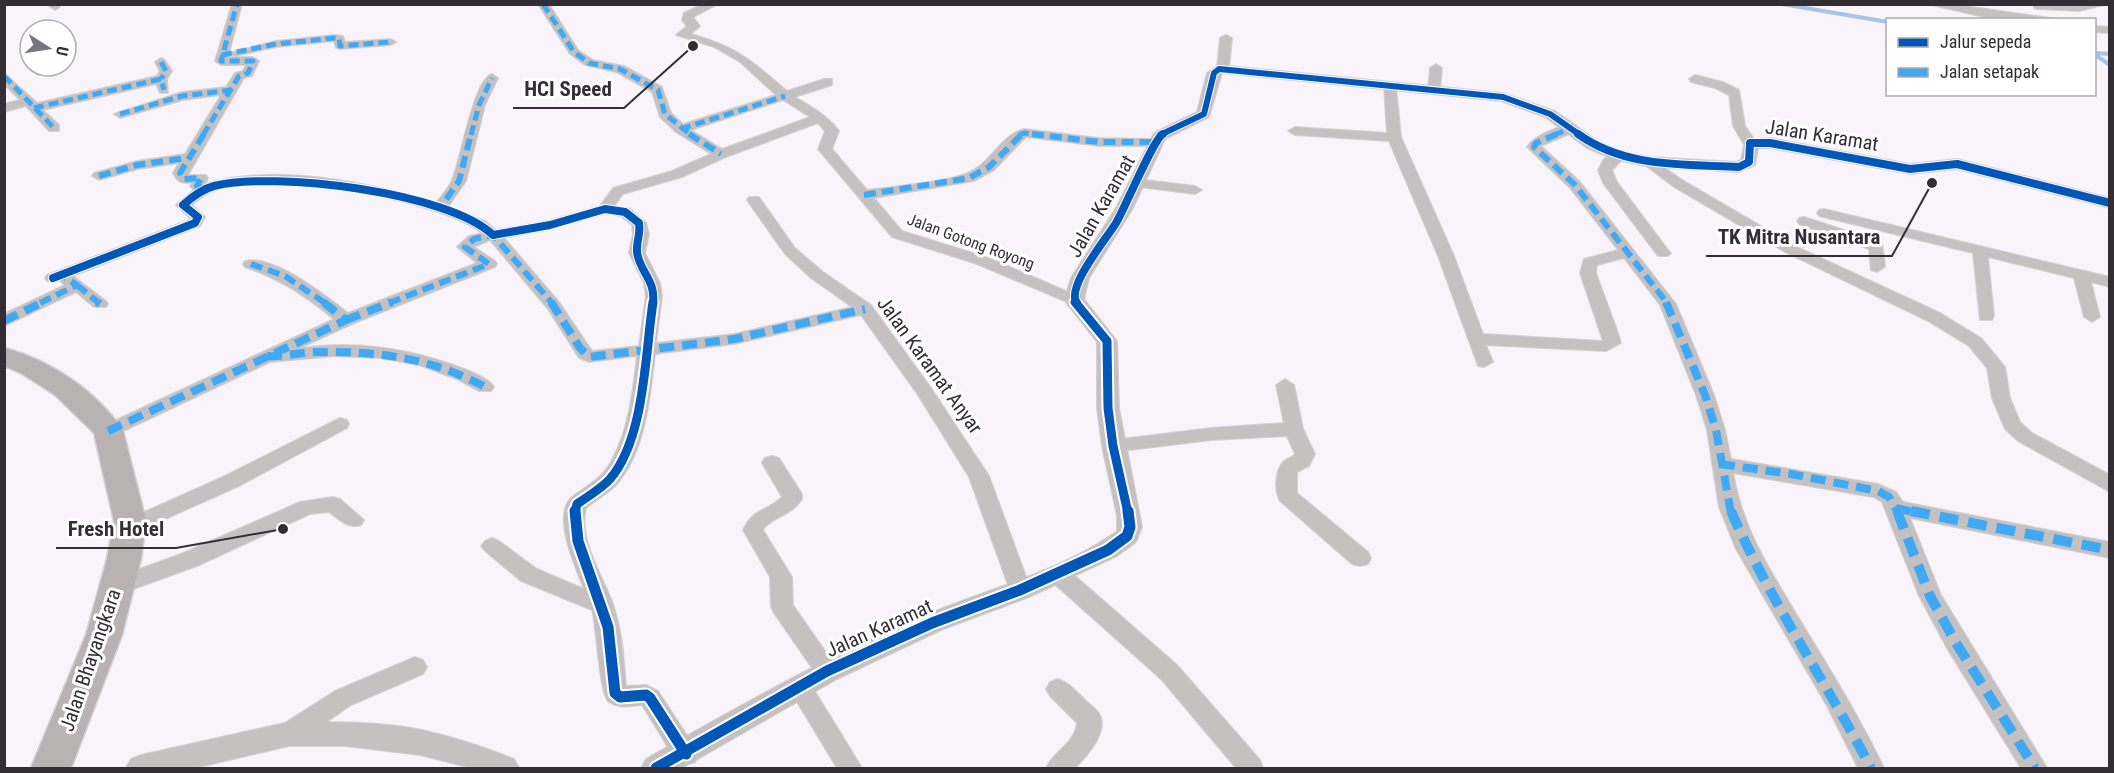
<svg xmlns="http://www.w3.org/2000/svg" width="2114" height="773" font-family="'Roboto Condensed',sans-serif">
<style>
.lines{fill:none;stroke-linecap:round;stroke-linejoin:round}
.stream{stroke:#a5c4e7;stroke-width:4}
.minor-casing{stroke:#d5d1d6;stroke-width:2}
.tertiary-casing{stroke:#d5d1d6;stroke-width:2}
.trunk-casing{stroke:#d5d1d6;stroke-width:3}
.minor{fill:#c6c1c1;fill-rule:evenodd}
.tertiary{fill:#c6c1c1;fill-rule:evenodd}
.trunk{fill:#b8b2b2;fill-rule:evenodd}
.quiet-far3{stroke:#3fa9f5;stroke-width:5;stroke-dasharray:10 5;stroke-linecap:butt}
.quiet-far2{stroke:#3fa9f5;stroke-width:6;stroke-dasharray:12 6;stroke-linecap:butt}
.quiet-far1{stroke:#3fa9f5;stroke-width:8;stroke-dasharray:15 8;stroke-linecap:butt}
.quiet{stroke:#3fa9f5;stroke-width:10;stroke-dasharray:19 10;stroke-linecap:butt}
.cycleway-far3-casing{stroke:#fff;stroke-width:8}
.cycleway-far2-casing{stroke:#fff;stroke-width:10}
.cycleway-far1-casing{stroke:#fff;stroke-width:13}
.cycleway-casing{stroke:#fff;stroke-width:15}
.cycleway-far3{stroke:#0057b8;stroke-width:6}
.cycleway-far2{stroke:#0057b8;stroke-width:8}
.cycleway-far1{stroke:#0057b8;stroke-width:9}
.cycleway{stroke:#0057b8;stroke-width:11}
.labels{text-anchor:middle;stroke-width:6;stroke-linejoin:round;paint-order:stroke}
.far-street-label{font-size:16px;fill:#342d36;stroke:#fff}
.street-label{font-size:20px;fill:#342d36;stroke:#fff}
.leader{fill:none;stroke:#342d36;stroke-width:2}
.callout-dot{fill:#342d36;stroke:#fff;stroke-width:2}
.callout-label{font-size:21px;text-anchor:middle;font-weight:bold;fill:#342d36;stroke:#fff;stroke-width:6;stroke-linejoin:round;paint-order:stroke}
</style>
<rect width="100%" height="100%" fill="#f8f4fa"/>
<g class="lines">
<g class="stream">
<polyline points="1782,4 1888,22"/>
<polyline points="2094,53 2110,54"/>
<polyline points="2094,54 2110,65"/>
</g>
<g class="minor-casing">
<g id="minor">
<polygon points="46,4 58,4 60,7 55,10"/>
<path d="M232 4H242L228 57H253L259 61 252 76 244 78 188 175H206L208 178 205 184C273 163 370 182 436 203 441 196 449 188 452 180 461 160 473 80 492 74L498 78 485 105 466 181 448 207 485 221 496 230 548 221 600 206 613 188 672 171 711 154 676 132 660 117 652 92 616 72 585 65 570 54 538 4H549L578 50 593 60 624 66 662 87 671 113 683 124 776 95 740 62 714 47 676 35 687 26 682 20 684 13 703 4H718L693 17 700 26 691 34C737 47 751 60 787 91L824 79H832V85L795 97C811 107 827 115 839 131L832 149 867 190C895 186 941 183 965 174 990 166 1000 135 1024 129L1099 138 1160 139 1162 142 1155 146H1099L1026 137 994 170 974 181 874 198 902 231 989 258 1080 297 1082 300 1074 305 977 264 892 237 818 149 825 131 818 123 726 157 682 177 623 194 614 206 630 209 646 223 649 234 645 253 660 283 662 296 656 343 734 334 852 307 811 278 785 254 747 200 749 197H759L795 248 823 272 871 305 931 388 989 476 1031 590 1028 596 1020 598 1012 596 969 477 918 395 861 315 734 344 655 354C650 397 646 451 616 485 607 494 596 500 586 508 578 540 602 574 613 604 622 630 624 659 626 686L646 685 658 691 699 754 695 762 686 765 677 762 642 705C631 706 619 709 609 702 599 695 597 628 592 610L521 581 485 551 481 546 485 541 492 538 499 541 537 569 584 589C576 568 551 515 572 497 588 485 603 478 612 460 629 429 633 390 637 356L589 362 579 358 548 309 490 240 474 247 495 261 497 264 495 267 352 324 298 349C353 339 415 349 467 370 476 374 489 379 494 387L491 391H479L459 380 419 365 380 358 335 356 270 362 115 435H101L99 431 101 427 334 319C304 295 282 280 245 267L243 264 245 261C274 254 327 297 348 313L477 263 457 247 469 236 482 233C435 198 271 172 215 190 206 193 199 199 192 205L205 217 200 226 73 276 106 301 108 304 106 307H94L76 292 4 326V314L65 285 60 281H47L45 278 47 275 189 220 190 218 176 205 194 190 190 186 192 183C181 183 178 183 173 173L179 163 138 169 99 180 92 176 94 173 137 161 185 154 221 95 183 100 120 118 114 114 182 92 226 87 235 73 243 71 246 65H221L215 61ZM783 100 810 117 722 149 691 130ZM606 213 621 216 632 225 633 234 629 253 644 283 646 296 639 346 592 351 559 302 504 238 550 229Z"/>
<polygon points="1927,4 1951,4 2064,20 1984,17"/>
<polygon points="2034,4 2104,4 2104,5 2079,11 2038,9 2034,8"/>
<polygon points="2094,26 2110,27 2110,33 2094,32"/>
<polygon points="334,35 343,36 345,42 390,39 396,42 390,45 340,49 336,48 334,41 276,47 235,56 229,53 276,41"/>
<polygon points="1226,35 1232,38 1229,68 1223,72 1217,68 1220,38"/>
<polygon points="161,58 165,60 172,71 167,79 168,93 160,93 156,84 43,110 59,125 59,131 49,131 26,106 4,112 4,104 20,100 4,84 4,73 37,103 157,76 160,71 155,62"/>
<polygon points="1436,64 1442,68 1440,89 1434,93 1428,89 1430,68"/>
<polygon points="1695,75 1723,82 1739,90 1745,126 1757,143 1755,146 1745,146 1733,126 1729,95 1715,88 1691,82 1689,79"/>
<path d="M1390 83 1396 87 1401 137 1454 256 1483 334 1603 341 1580 273 1584 259 1618 250 1570 188 1527 147C1533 136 1563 123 1576 125V131L1541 146 1580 182 1676 304 1714 395 1725 430 1731 459 1878 484 1896 492 1903 502 2110 542V558L1910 518 1941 595 2047 768H2021L1948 650 1919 596 1882 502 1873 497 1733 473C1744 532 1768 566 1798 617 1828 666 1859 716 1884 768H1858L1827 706 1736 549 1719 507 1707 430 1696 395 1660 305 1624 258 1597 265 1596 273 1618 333 1621 343 1606 351 1486 345 1493 362 1484 367 1478 366 1438 256 1389 141 1295 135 1288 131 1295 127 1387 133 1384 87Z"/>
<polygon points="1619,152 1626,156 1612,170 1617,182 1668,250 1671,253 1668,256 1658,256 1603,183 1598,170 1604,159"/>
<polygon points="1650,158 1684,181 1795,246 1940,313 1981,338 2005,367 2010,398 2020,422 2032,433 2110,475 2110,492 2018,441 2005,429 1992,398 1987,368 1969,346 1928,321 1785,252 1674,187 1645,165 1645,159"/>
<polygon points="1137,179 1195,186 1202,190 1195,194 1132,186 1132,180"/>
<polygon points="1824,209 2110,277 2110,287 2091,282 2100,317 2092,322 2084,317 2074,278 1988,257 1994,316 1992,320 1980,320 1973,253 1819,216 1817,213 1819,210"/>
<polygon points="1804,217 1869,238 1871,233 1881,233 1885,267 1877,272 1871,270 1869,249 1799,224 1797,221 1799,218"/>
<path d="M1285 379 1294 385 1303 429 1315 454 1309 466 1297 472V493L1368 552 1371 558 1368 564 1360 566 1352 564 1280 501C1274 491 1275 471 1283 462 1287 458 1292 458 1295 454L1287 436 1211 440 1113 452 1106 451 1103 446 1106 441 1113 440 1211 428 1284 423 1276 385Z"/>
<polygon points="340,418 347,420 349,424 347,428 239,486 136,532 129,534 122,532 119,527 122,522 225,476"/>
<path d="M772 456 779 458 802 494V499C792 516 769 518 763 530L792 577 793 605 839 671 835 678 827 681 819 678 774 613 771 607 770 577 743 530C754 507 765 513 782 497L762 463 765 458Z"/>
<path d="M333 497 340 499 364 520 361 525C348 529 340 520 329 512L310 514 197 566 125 592 117 594 109 592 106 586 109 580 181 554 300 502Z"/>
<polygon points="1058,566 1066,568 1177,665 1260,760 1263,768 1236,768 1161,679 1050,580 1047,574 1050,568"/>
<polygon points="415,657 423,660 427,667 423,674 351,705 298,742 289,745 280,742 277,734 280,726 335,691"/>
<polygon points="800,677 808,680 862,768 837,768 788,687 792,680"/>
<path d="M1058 679C1069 683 1076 691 1084 699 1088 703 1094 707 1098 712 1111 730 1087 756 1075 768H1046C1054 751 1075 743 1077 723L1050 696 1046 689 1050 682Z"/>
</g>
</g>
<g class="tertiary-casing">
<g id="tertiary">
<path d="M1219 65 1503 93 1555 111 1599 142 1623 152 1650 157 1736 162 1741 160 1745 140 1770 138 1910 164 1957 159 2110 198V208L1957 169 1910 174 1770 148H1758L1755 165 1739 172 1650 167 1613 159 1587 148 1545 117 1501 101 1222 73 1209 117 1165 139 1133 208 1089 278 1084 299 1117 341 1119 408 1142 527 1136 542 1117 556 1029 597 941 630 837 679 682 768H641L646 759C736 708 825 657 921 617 985 589 1059 573 1117 531V516L1102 446 1097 408V342L1064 300 1071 278 1116 208 1154 133 1197 112 1207 73Z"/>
<path d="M289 722C333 722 379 721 422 730 454 737 484 747 514 759L519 768H471L420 755 345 746H289L195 768H126L131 759 141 755Z"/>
</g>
</g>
<g class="trunk-casing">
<path id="trunk" d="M4 348C49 359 98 392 123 431L146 521 141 559 122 635 71 768H31L86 635 107 559 114 521 94 433 55 395 21 373 4 366Z"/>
</g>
<use href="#minor" class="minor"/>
<use href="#tertiary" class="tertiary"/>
<use href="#trunk" class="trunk"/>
<g class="quiet-far3">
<polyline points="543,4 574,52 589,63 620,69 658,90 665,114 691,135"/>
<polyline points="222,55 276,44 334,38 339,38 340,46 390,42"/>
<polyline points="161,62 166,71 161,79"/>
<polyline points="4,76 54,128"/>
<polyline points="34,108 161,79 164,90"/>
<polyline points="120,114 182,96 232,90"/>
<polyline points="681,129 785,96"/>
<polyline points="203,135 239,76 248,73 253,61 221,61 237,4"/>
<polyline points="471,135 479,105 492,78"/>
<polyline points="1019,135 1024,133 1044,135"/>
<polyline points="1554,135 1571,128"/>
</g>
<g class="quiet-far2">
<polyline points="204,134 180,173 183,179 201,178 197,186 206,189"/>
<polyline points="689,134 721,154"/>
<polyline points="1032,134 1099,142 1155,142"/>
<polyline points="1557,134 1536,143 1534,147 1575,185 1667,303"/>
<polyline points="99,176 137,165 187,158"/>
<polyline points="864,195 969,178 989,167 1022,134"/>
<polyline points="433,206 440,208 459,181 471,134"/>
<polyline points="251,264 285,276 325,303"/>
<polyline points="77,285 99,303"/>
<polyline points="40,303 77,285 61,275"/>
<polyline points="389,303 489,264 465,247 474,239 493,235 552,303"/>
</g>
<g class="quiet-far1">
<polyline points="97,302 100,304"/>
<polyline points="551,302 580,348 589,357 734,339 865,309"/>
<polyline points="1666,302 1705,395 1716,430 1731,513"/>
<polyline points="346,320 392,302"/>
<polyline points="4,321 43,302"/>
<path d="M267 356C284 357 301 352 318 352 378 351 432 358 485 387"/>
<polyline points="108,431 346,320 323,302"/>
<polyline points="1720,464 1791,474 1878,491 1889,497 1898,513"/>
<polyline points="1896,508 1918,513"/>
</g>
<g class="quiet">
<path d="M1731 511C1769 599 1826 682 1871 768"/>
<polyline points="1897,511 1930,596 1956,643 2035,768"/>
<polyline points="1911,511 2110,550"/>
</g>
<g class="cycleway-far3-casing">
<polyline id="cycleway-far3" points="1160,135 1204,114 1214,73 1219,69 1503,97 1550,114 1580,135"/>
</g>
<g class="cycleway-far2-casing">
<g id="cycleway-far2">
<path d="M1578 134C1625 168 1683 164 1739 167L1749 162 1750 143H1770L1910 169 1957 164 2110 203"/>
<path d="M53 278 195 223 198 217 183 205C192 197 202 189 214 186 274 171 448 192 493 235L550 225 605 209 625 212 639 223C641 234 636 242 637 252 639 271 656 280 653 303"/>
<path d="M1077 303C1065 288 1107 238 1116 223 1125 208 1154 138 1163 134"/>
</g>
</g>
<g class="cycleway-far1-casing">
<g id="cycleway-far1">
<polyline points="1075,302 1107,341 1108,408 1113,446 1128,513"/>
<path d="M575 513 577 504C588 496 601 489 610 479 645 438 645 354 653 302"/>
</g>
</g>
<g class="cycleway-casing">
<g id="cycleway">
<polyline points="575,511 578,541 608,627 615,693 620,697 646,695 650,698 686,754"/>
<polyline points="656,768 827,671 932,623 1020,590 1108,550 1127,536 1130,527 1128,511"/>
</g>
</g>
<use href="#cycleway-far3" class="cycleway-far3"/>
<use href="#cycleway-far2" class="cycleway-far2"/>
<use href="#cycleway-far1" class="cycleway-far1"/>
<use href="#cycleway" class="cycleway"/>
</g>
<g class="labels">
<g class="far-street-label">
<text transform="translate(971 241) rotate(20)" y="6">Jalan Gotong Royong</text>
</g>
<g class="street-label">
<text transform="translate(1822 135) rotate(9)" y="7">Jalan Karamat</text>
<text transform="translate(1101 206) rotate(-60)" y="7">Jalan Karamat</text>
<text transform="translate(930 365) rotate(54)" y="7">Jalan Karamat Anyar</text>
<text transform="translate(879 628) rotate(-24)" y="7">Jalan Karamat</text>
<text transform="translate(90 660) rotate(-71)" y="7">Jalan Bhayangkara</text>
</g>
</g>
<path class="leader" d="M693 46L624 108H513M1932 183L1892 256H1706M283 529L176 548H56"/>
<g class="callout-dot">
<circle cx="693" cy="46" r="6"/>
<circle cx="1932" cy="183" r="6"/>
<circle cx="283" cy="529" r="6"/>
</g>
<g class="callout-label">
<text x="568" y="96">HCI Speed</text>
<text x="1799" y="244">TK Mitra Nusantara</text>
<text x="116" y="536">Fresh Hotel</text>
</g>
<rect width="2114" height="773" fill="none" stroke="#342d36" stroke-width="12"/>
<rect x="1886" y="18" width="210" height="78" fill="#ffffff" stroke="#aeabaf" stroke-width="1.5"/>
<rect x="1898" y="38" width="30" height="9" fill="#0057b8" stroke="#aeabaf" stroke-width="1.5"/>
<text x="1940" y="48" font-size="18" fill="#342d36">Jalur sepeda</text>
<rect x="1898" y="68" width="30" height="9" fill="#3fa9f5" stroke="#aeabaf" stroke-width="1.5"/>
<text x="1940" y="78" font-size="18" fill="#342d36">Jalan setapak</text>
<g transform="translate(48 48) rotate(102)"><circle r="28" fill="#ffffff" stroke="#aeabaf" stroke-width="1.5"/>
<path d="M0-4.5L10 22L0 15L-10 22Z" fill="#79737b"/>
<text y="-9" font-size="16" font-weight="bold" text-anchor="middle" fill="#342d36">U</text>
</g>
</svg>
